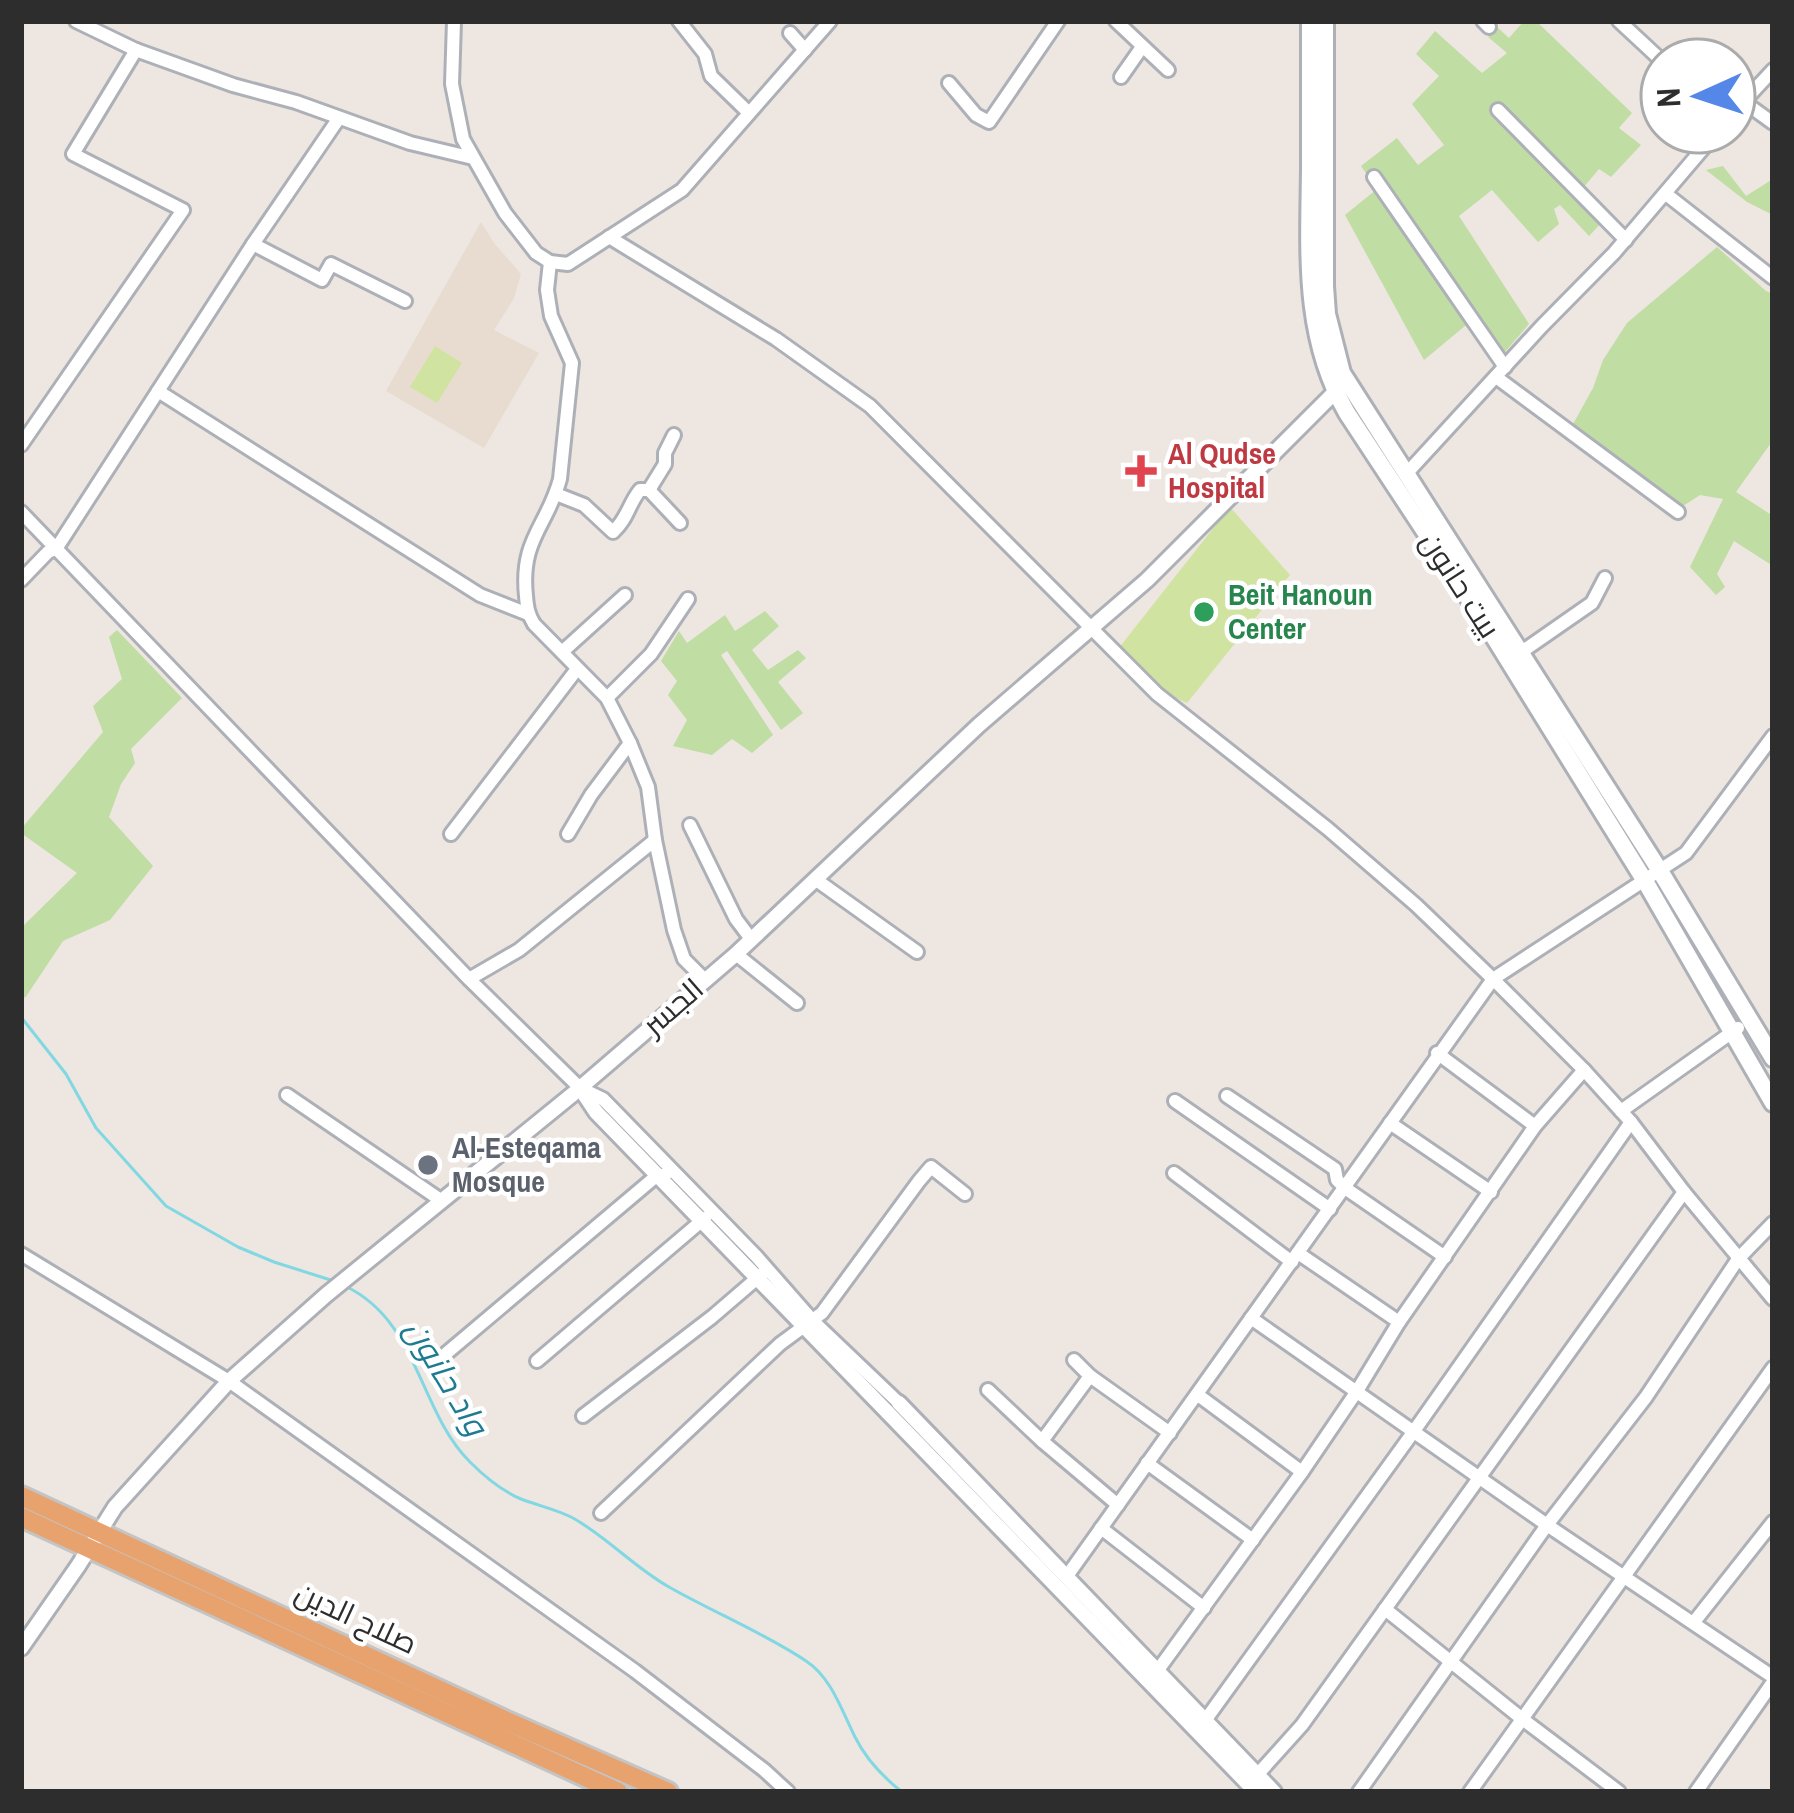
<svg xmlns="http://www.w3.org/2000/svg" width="1794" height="1813" font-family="'Archivo Narrow',Cairo,sans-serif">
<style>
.education{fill:#e8dcd0}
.green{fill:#c0dda4}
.pitch{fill:#d1e3a1}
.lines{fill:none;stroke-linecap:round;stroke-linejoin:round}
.stream{stroke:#81d8e2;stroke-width:3}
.minor-casing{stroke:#adb1b7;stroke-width:18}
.tertiary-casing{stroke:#adb1b7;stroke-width:20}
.secondary-casing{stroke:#adb1b7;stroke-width:22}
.trunk-casing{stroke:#c4c4c4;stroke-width:24}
.minor{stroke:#fff;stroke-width:12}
.tertiary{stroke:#fff;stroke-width:14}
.secondary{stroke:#fff;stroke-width:16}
.trunk{stroke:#e8a26e;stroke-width:18}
.health-dot{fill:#e0444e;stroke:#fff;stroke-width:4.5}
.leisure-dot{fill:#2e9e5b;stroke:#fff;stroke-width:4.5}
.worship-dot{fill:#6b7280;stroke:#fff;stroke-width:4.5}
.labels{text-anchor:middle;stroke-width:9;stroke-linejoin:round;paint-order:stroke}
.health-label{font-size:30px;font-weight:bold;fill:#be3a42;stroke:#fff;text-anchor:start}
.street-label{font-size:30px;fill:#2d2d2d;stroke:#fff}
.leisure-label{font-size:30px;font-weight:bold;fill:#27864d;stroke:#fff;text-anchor:start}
.worship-label{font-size:30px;font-weight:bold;fill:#5b616d;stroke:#fff;text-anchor:start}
.water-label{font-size:33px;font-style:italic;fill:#1d7c91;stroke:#fff}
</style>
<rect width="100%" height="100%" fill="#ede6e1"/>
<polygon class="education" points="481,222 494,243 521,274 514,298 494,330 539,353 484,448 386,391"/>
<g class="green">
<polygon points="1524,21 1536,21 1632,113 1619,128 1641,145 1611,177 1599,169 1583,188 1607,217 1589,236 1560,205 1554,209 1559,224 1538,242 1492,190 1459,216 1529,324 1504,353 1477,316 1424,360 1345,215 1377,189 1361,166 1397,138 1418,165 1444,145 1412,104 1439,76 1416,54 1435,31 1482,73 1507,53 1488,37 1497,27 1509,38"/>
<polygon points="1723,166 1746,196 1773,179 1773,215 1747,202 1706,170"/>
<polygon points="1717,247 1766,291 1773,294 1773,440 1736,492 1773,516 1773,566 1734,541 1717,574 1725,587 1716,595 1690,567 1723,499 1700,495 1680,508 1572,426 1593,388 1603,360 1627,323"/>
<polygon points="765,611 779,626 752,650 768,670 798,650 806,658 778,682 803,713 781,730 727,651 721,655 773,735 752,753 732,739 712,755 673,746 687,720 668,695 677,681 661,661 679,631 687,643 725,615 735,631"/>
<polygon points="117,630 182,698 131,749 135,763 121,784 109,817 153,866 110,920 63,941 25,998 21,992 21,928 77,873 21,833 21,829 103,732 93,706 122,679 109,637"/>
</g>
<g class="pitch">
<polygon points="435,346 462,363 437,403 410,387"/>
<polygon points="1230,507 1290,575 1187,703 1167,694 1118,649"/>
</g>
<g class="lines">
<g class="stream">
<polyline points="21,1017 66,1074 96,1128 166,1206 238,1247 274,1262 337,1282"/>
<path d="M345 1286C419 1321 418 1410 470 1462 484 1476 502 1491 521 1499 539 1506 556 1509 573 1518 607 1537 635 1568 669 1587 713 1612 766 1634 806 1661 831 1677 842 1711 855 1737 866 1759 883 1777 902 1792"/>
</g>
<g class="minor-casing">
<g id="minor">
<polyline points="76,21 136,50 233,85 296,102 410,143 473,158"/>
<path d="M454 21 452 84 463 139 505 213 536 253 550 262 547 290 551 316 572 363 560 479C547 527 520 539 526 596 527 608 528 614 534 624L607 698 630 743 591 795 568 834"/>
<polyline points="679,21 705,54 711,76 749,113"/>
<polyline points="1116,21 1168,70"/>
<polyline points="1483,21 1489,27"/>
<polyline points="1619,21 1662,61"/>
<polyline points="790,33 805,50"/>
<polyline points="1121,77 1142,47"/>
<polyline points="949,83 976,115 989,122 1058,21"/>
<polyline points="1744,102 1773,123"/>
<polyline points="1498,110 1626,240"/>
<polyline points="1734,112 1773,70"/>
<polyline points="1374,177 1505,367"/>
<polyline points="1666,194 1773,278"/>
<polyline points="609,237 776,339 870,406 1157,694 1328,829 1416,905 1493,979 1584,1070 1631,1122 1684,1192 1773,1299"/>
<polyline points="253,244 322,280 331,264 405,301"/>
<polyline points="550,262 568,264 682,190 830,21"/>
<polyline points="1496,377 1678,512"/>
<polyline points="158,391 480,595 528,614"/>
<polyline points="21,445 183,210 73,154 136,50"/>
<polyline points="1407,473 1542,326 1614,253 1717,132"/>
<polyline points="649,490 665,464 665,453 674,435"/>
<path d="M556 494 584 505 613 532C628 518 628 505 640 490H649L680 523"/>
<polyline points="21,512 469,979 580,1088 603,1099 756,1256 813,1321 899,1403"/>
<polyline points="21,580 48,552 56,549 253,244 339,118"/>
<polyline points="562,652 625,595"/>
<polyline points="1520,653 1592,603 1605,578"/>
<polyline points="607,698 651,654 688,599"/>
<polyline points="630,743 648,787 655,840 674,930 684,959 705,980"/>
<polyline points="690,825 736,919 751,939"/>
<polyline points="451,834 577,669"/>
<polyline points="815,879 917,952"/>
<polyline points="736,954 797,1003"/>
<polyline points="469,979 519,950 655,840"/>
<polyline points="1437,1053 1535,1126"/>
<polyline points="287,1095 442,1201"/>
<polyline points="1227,1096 1335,1169 1337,1180 1345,1188 1445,1257"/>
<polyline points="1175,1101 1330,1209"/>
<polyline points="1621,1111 1738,1028"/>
<polyline points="1390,1123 1491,1192"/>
<polyline points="1174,1173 1292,1262"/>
<polyline points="1298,1253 1399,1322"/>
<polyline points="21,1254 229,1381 635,1671 764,1770 788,1792"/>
<polyline points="1251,1318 1547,1525 1773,1677"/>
<polyline points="1074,1360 1090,1376"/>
<polyline points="537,1361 705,1218"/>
<polyline points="436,1362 654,1178 666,1174"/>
<polyline points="988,1390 1042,1441 1118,1505"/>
<polyline points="1198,1395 1302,1472"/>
<polyline points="583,1416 712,1317 762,1274"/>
<polyline points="1042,1441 1090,1376 1170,1433"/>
<polyline points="1147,1463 1253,1540"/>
<polyline points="601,1513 780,1344 822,1313 919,1181 931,1167 965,1194"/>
<polyline points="1101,1528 1204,1608"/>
<polyline points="1067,1576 1493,979 1686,853 1773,736"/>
<polyline points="1385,1609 1521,1718 1619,1792"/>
<polyline points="1694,1622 1773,1522"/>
<polyline points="1158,1670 1302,1472 1357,1391 1399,1322 1535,1126 1584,1070"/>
<polyline points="1204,1722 1414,1431 1631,1122"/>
<polyline points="1258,1774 1302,1725 1684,1192"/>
<polyline points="1359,1792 1547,1525 1646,1397 1738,1259 1773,1223"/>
<polyline points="1470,1792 1773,1368"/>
<polyline points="1696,1792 1773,1682"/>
</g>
</g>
<g class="tertiary-casing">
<g id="tertiary">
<polyline points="580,1088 596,1112 1256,1792"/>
<polyline points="899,1403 1274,1792"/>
<polyline points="21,1648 78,1566 115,1507 229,1381 326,1295 573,1094 736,954 979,725 1147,580 1339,388"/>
</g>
</g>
<g class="secondary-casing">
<g id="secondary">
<path d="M1310 21C1310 70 1310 120 1310 169 1309 254 1303 337 1347 413L1489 629 1645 881 1773 1103"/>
<polyline points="1325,21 1325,286 1327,314 1342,373 1660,871 1773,1058"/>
</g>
</g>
<g class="trunk-casing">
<g id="trunk">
<polyline points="21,1496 511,1723 668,1792"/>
<polyline points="21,1517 618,1792"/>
</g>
</g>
<use href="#minor" class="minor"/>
<use href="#tertiary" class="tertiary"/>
<use href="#secondary" class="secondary"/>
<use href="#trunk" class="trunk"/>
</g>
<path class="health-dot" d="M1135 453h12v12h12v12h-12v12h-12v-12h-12v-12h12z"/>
<circle class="leisure-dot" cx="1204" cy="612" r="12"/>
<circle class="worship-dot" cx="428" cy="1165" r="12"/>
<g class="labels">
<g class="health-label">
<text x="1168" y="464">Al Qudse<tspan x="1168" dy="34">Hospital</tspan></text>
</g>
<g class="street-label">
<text transform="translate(1460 585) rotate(57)" y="10">بيت حانون</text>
<text transform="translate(673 1007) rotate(-41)" y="10">الجسر</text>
<text transform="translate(356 1618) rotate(25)" y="10">صلاح الدين</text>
</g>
<g class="leisure-label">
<text x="1228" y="605">Beit Hanoun<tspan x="1228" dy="34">Center</tspan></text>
</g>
<g class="worship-label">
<text x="452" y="1158">Al-Esteqama<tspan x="452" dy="34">Mosque</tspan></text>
</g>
<g class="water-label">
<text transform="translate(447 1377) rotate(59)" y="12">واد حانون</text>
</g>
</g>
<rect width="1794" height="1813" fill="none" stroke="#2d2d2d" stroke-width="48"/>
<g transform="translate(1698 96) rotate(267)"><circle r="57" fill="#ffffff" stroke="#ababab" stroke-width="3"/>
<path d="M0-9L21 45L0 30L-21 45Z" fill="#5487e7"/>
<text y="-18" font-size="33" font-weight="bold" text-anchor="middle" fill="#2d2d2d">N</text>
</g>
</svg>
